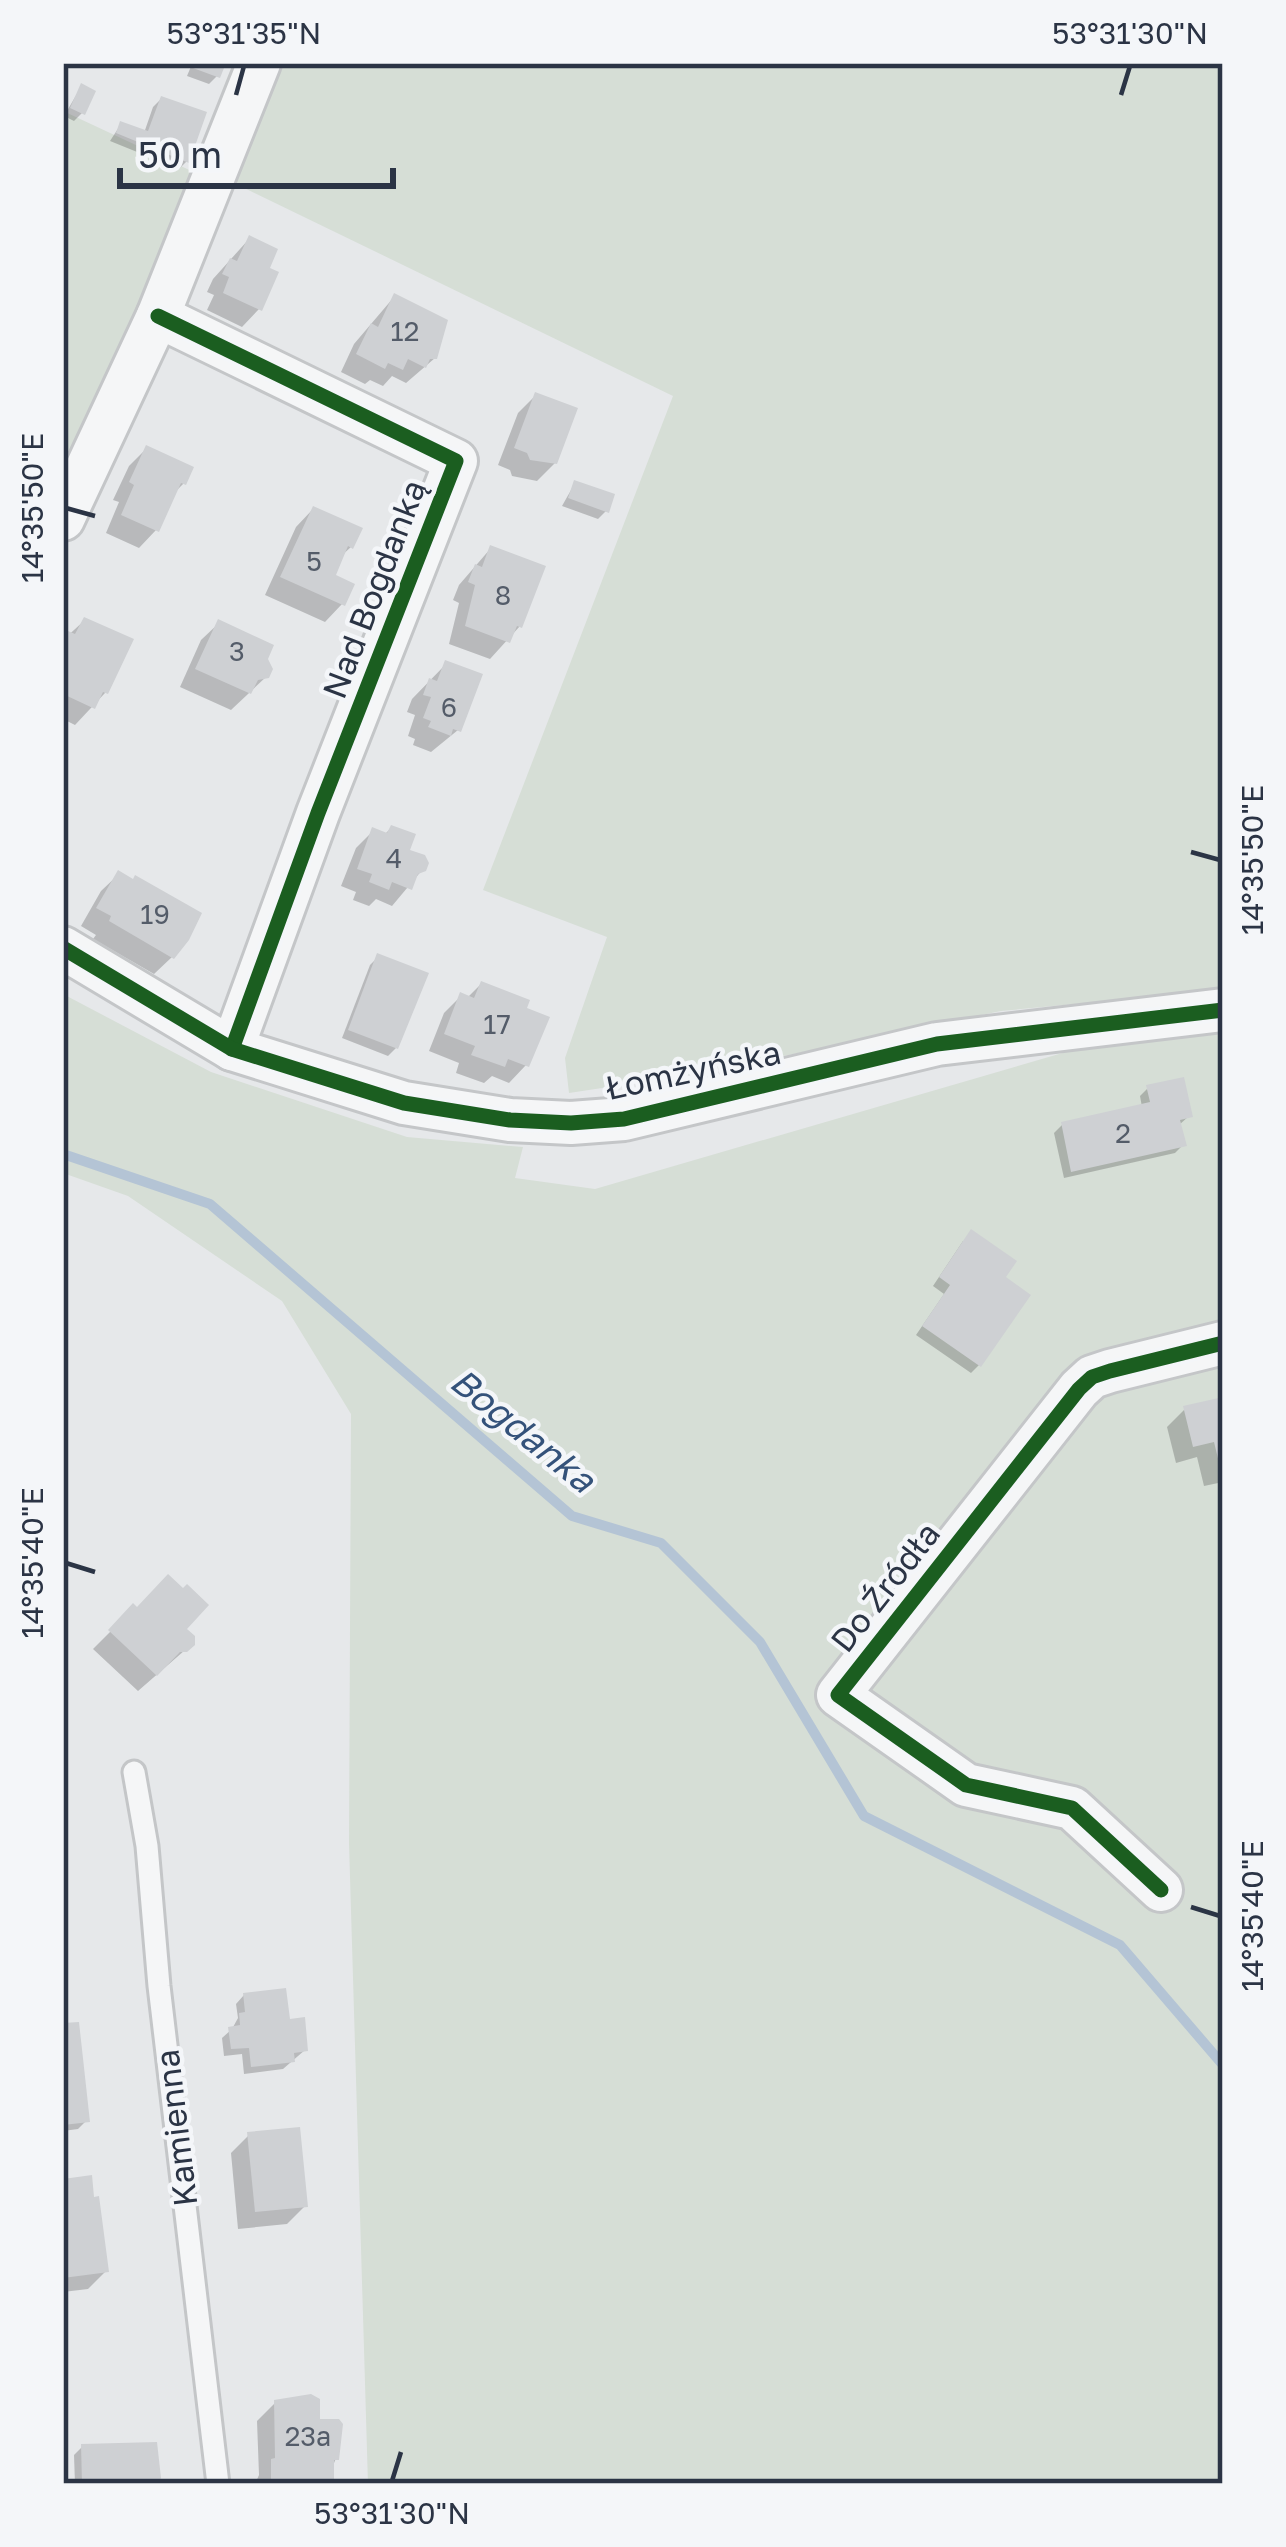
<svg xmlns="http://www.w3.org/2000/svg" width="1286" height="2547" font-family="'Golos Text',sans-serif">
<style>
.green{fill:#d6ded6}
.shadow{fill:#0003}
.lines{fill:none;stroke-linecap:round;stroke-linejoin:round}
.stream{stroke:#b4c4d5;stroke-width:10}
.building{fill:#ced0d3}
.lane-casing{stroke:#c4c6c8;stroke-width:27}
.street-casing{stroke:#c4c6c8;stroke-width:48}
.lane{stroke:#f5f6f7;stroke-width:21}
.street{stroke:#f5f6f7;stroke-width:42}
.cycleway-casing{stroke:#f4f6f9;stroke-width:22}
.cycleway{stroke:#1b5e20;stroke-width:15}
.ticks{fill:none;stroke:#2b3445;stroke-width:4.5}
.labels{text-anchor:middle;stroke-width:9;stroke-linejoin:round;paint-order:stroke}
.number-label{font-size:27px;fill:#545c69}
.street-label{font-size:33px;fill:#2b3445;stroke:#f4f6f9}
.water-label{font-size:36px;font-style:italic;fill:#34527a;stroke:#f4f6f9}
.neatline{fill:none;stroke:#2b3445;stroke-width:4.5}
.ticks-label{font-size:30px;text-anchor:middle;fill:#2b3445}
</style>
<rect width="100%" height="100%" fill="#e6e8ea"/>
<g class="green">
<polygon points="284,63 1223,63 1223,990 1001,1011 701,1073 569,1093 565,1058 607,937 483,890 673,396 234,183"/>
<polygon points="63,111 200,175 63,481"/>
<polygon points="63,994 211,1072 407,1137 523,1147 515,1178 595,1189 1090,1045 1223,1034 1223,2484 368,2484 349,1843 351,1414 282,1301 128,1196 63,1173"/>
</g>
<g class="shadow">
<polygon points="219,63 217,76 209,84 187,76 192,64"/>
<polygon points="81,87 82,113 74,121 64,116"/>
<polygon points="161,99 187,161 179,169 110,141 121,124 144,133 153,107"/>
<polygon points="249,239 266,270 259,309 242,327 207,310 214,295 207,292 213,279"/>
<polygon points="394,297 435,358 406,383 392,376 383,386 370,380 365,384 341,372 354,344"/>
<polygon points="536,395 555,463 537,481 512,476 510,470 498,465 518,413"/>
<polygon points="146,449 184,483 172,495 156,530 139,548 106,533 119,502 113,500 129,466"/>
<polygon points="575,483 606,511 598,519 562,506"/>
<polygon points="313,509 351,547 340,557 332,577 342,604 325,622 265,595 296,527"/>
<polygon points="491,548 520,626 490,659 449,644 459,603 453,600 459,585"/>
<polygon points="85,620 105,693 75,725 63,719 63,640"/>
<polygon points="219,623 264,659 267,676 231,710 180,687 201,640"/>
<polygon points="446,664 458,730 431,752 413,745 415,739 408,736 415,715 407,712 412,699"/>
<polygon points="391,828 423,869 392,906 376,899 369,906 353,900 356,892 341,886 356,848 373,831 384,835"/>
<polygon points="119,874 172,957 154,974 93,939 96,935 81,926 101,891"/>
<polygon points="378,957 396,1048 388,1056 342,1038 370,965"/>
<polygon points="481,984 526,1065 509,1083 492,1076 484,1083 456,1073 459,1063 429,1051 444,1013 461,996 467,998"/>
<polygon points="1148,1088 1189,1116 1179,1125 1183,1145 1175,1153 1064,1178 1054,1133 1062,1125 1142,1107 1140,1096"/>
<polygon points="963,1241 1002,1278 979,1365 971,1373 916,1335 944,1294 933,1286"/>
<polygon points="1223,1400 1223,1482 1204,1486 1197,1457 1176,1463 1167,1427 1185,1409"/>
<polygon points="183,1592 183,1629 192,1644 138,1691 93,1649 134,1608 137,1610"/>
<polygon points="244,1995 288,2022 305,2050 283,2069 244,2074 242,2054 224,2056 222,2038 232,2029 238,2018 236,2004"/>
<polygon points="63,2026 86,2121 78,2129 63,2131"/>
<polygon points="249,2135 305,2206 287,2224 238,2229 231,2153"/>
<polygon points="63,2182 106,2271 88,2289 63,2292"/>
<polygon points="275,2403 317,2422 336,2458 326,2484 255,2484 259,2475 257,2421"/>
<polygon points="82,2447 158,2478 157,2484 75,2484 74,2455"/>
</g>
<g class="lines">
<polyline class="stream" points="63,1154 210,1204 572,1516 661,1543 760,1642 864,1816 1120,1945 1223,2065"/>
</g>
<g class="building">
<polygon points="195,63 226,63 220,78 193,68"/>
<polygon points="81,83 96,91 85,115 70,108"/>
<polygon points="161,96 207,112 189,163 116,133 120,121 148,131"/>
<polygon points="249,235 278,249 270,268 279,272 262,311 223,293 229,277 222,274 230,258 237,261"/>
<polygon points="394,293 448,320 437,359 430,359 426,368 408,359 403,370 388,363 385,369 356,354 371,323 378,327"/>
<polygon points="535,392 578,408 557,464 530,460 527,453 514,448"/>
<polygon points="146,445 194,467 186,485 181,483 159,532 121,515 134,485 129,482"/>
<polygon points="574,480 615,494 609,513 568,498"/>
<polygon points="313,506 363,528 353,549 348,546 336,575 355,584 345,606 280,577"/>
<polygon points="490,545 546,566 522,628 517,626 510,643 465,626 475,585 468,582 475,564 482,567"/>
<polygon points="84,617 134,639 108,694 103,692 95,709 63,694 67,653 63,651 63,641 68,631 75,634"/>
<polygon points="218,619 274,645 268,659 273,669 269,678 258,680 251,694 195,669"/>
<polygon points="445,660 483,674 461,732 453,729 451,736 428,727 431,721 423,718 431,697 423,695 429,678 437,681"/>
<polygon points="391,825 416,834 410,850 425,855 429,863 426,871 418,874 412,890 392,882 389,890 369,882 372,874 357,869 372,827 387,833"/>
<polygon points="118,870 133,879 135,875 202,913 189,940 174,959 109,921 111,916 96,908"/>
<polygon points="377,953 429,973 398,1049 348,1030"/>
<polygon points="481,981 530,1000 527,1008 550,1017 529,1067 508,1059 505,1067 471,1055 475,1046 444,1034 460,992 474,998"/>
<polygon points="1184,1077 1193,1117 1180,1120 1187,1146 1071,1172 1061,1122 1150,1102 1146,1085"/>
<polygon points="971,1229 1017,1261 1006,1277 1031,1295 981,1367 922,1326 950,1285 939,1277"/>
<polygon points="1223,1397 1223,1470 1221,1471 1214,1442 1193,1447 1183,1406"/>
<polygon points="168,1574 183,1588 187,1584 209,1605 187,1629 195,1636 195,1645 187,1652 180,1652 157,1676 108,1630 133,1603 137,1607"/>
<polygon points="286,1988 290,2019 305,2017 308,2051 294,2053 295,2062 251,2067 249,2048 231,2049 228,2027 240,2025 239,2013 245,2012 243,1993"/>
<polygon points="79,2022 90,2122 63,2125 63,2023"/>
<polygon points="300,2127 308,2207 255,2212 247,2132"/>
<polygon points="92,2175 94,2197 99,2196 109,2272 63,2278 63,2179"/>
<polygon points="311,2394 320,2399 320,2419 339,2419 343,2424 339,2460 334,2460 334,2480 271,2482 271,2459 275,2458 274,2400"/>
<polygon points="157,2442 161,2478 157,2484 82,2484 81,2444"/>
</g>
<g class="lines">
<g class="lane-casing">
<polyline id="lane" points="134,1772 147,1846 159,1986 218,2484"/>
</g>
<g class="street-casing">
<g id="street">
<polyline points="158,316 456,461 318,813 232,1049"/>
<polyline points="63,519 158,316 259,63"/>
<polyline points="63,948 232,1049 404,1103 510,1120 571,1123 624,1119 937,1044 1223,1010"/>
<polyline points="1161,1890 1072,1808 966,1785 838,1695 1079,1389 1092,1377 1110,1371 1223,1343"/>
</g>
</g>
<use href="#lane" class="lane"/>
<use href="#street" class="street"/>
<g class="cycleway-casing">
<g id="cycleway">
<polyline points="158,316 456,461 318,813 232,1049"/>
<polyline points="63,948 232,1049 404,1103 510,1120 571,1123 624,1119 937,1044 1223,1010"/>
<polyline points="1161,1890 1072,1808 966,1785 838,1695 1079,1389 1092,1377 1110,1371 1223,1343"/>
</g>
</g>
<use href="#cycleway" class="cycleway"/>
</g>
<path class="ticks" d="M236 95 244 66M1121 95 1130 66M66 508 95 516M1191 852 1220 860M66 1563 95 1572M1191 1907 1220 1916M392 2481 401 2452"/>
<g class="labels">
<g class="number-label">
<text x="405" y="341">12</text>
<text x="314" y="571">5</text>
<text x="503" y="605">8</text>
<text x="237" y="661">3</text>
<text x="449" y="717">6</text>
<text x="394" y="868">4</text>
<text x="155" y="924">19</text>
<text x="497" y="1034">17</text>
<text x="1123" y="1143">2</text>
<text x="308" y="2446">23a</text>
</g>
<g class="street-label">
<text transform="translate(374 589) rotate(-69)" y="12">Nad Bogdanką</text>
<text transform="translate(693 1070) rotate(-12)" y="12">Łomżyńska</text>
<text transform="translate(885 1587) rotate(-52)" y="12">Do Źródła</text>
<text transform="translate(176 2128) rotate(-97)" y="12">Kamienna</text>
</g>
<g class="water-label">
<text transform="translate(523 1430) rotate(39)" y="13">Bogdanka</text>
</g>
</g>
<rect width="1286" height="2547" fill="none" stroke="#f4f6f9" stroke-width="132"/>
<path d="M120 168v18h273v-18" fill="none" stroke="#2b3445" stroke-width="6"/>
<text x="138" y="168" font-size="36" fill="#2b3445" stroke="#f4f6f9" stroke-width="9" paint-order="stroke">50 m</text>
<rect x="66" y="66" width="1154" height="2415" class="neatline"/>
<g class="ticks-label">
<text x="244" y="44">53°31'35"N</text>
<text x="1130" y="44">53°31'30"N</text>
<text transform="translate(33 508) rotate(-90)" y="10">14°35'50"E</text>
<text transform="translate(1253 860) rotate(-90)" y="10">14°35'50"E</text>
<text transform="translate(33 1563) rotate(-90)" y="10">14°35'40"E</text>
<text transform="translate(1253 1916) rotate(-90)" y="10">14°35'40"E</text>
<text x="392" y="2524">53°31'30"N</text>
</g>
</svg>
